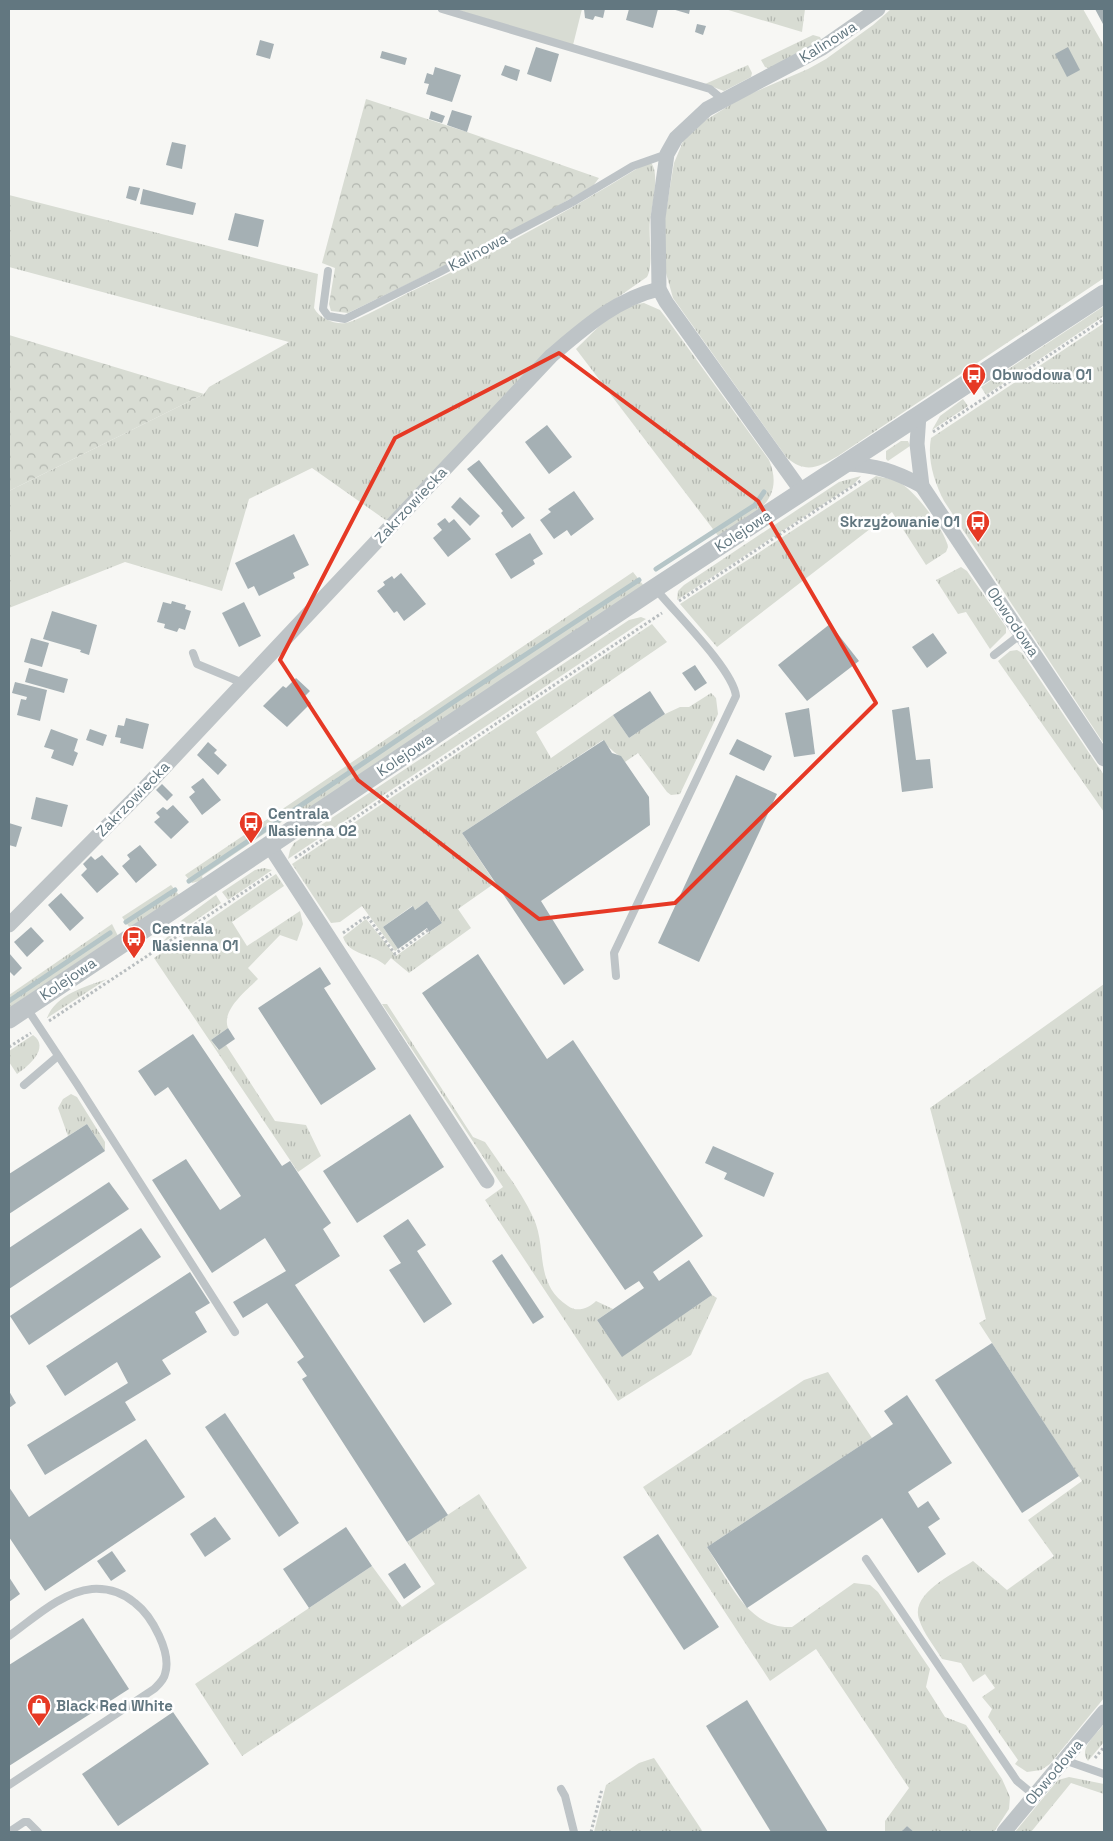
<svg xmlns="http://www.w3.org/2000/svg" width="1113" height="1841" font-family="'Space Grotesk',sans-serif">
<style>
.grass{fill:url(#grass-tufts)}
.forest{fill:url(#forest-crowns)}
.garden{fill:#d8dcd3}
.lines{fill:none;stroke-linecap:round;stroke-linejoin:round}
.stream{stroke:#b5c5c7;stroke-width:5}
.building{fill:#a5b0b4}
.path{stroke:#b8bdbf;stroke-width:3;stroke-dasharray:2.5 2.5;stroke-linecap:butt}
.service{stroke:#bec4c7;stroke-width:8}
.minor{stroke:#bec4c7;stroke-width:15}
.tertiary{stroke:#bec4c7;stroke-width:19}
.marked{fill:none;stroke:#e63925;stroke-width:4;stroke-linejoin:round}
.labels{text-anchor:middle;stroke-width:5;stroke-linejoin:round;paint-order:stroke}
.street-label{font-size:15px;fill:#627780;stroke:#fff}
.poi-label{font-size:15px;font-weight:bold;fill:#627780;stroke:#fff;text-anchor:start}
</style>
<defs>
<pattern id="grass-tufts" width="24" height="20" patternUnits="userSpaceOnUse" patternTransform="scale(1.25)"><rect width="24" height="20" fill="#d8dcd3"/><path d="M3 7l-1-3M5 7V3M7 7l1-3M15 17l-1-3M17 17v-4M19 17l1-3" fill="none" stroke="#b3b7b0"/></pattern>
<pattern id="forest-crowns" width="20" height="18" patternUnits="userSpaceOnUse" patternTransform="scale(1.25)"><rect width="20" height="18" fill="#d8dcd3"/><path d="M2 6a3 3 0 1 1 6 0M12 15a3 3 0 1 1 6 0" fill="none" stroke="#b3b7b0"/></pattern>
</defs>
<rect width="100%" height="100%" fill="#f7f7f4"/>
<g class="grass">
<polygon points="725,9 805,9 802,32"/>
<path d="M891 9H1083L1104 46V278L838 456C819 467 806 474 787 458L673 298 664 266 665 217 674 163 684 139 701 123 743 97 808 69 826 59 873 25Z"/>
<polygon points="813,35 820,37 821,39 819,43 771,69 765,67 761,60"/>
<polygon points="748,65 752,73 751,77 724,91 705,84"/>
<path d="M651 163C660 172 652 207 650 220 648 236 654 265 647 277L585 320 387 521 312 468 249 499 222 591 125 562 9 608V491L204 394 209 387 289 342 9 267V195L318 274 314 308C319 318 335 325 346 323 360 320 394 300 408 293 489 255 567 212 643 165Z"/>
<path d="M644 303 660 310 667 319 769 460C787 503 749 517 719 537L576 349C595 331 616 305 644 303Z"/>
<polygon points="1104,306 1104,316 986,395 981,387"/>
<path d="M1104 323V744L944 501C934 482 927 459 931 438Z"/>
<polygon points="963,399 968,406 932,430 940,416"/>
<polygon points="901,441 908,441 910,446 888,461 886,459 886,451"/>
<polygon points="861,476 854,484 677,600 678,591 684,585 839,482"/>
<path d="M876 476C885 478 895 479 902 484 917 494 945 530 948 547L946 552 926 565 892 512 717 647 680 604Z"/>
<polygon points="961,567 967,571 1006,627 1006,633 990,649 966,612 958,614 936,580"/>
<polygon points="633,572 644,586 305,812 302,808 202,876 203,880 192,883 185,875"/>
<polygon points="641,617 646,619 288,859 290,850 294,843 629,620"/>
<path d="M652 624 667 642 536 732 551 758 613 715 629 738 665 714 680 707H689L711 693 716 698 718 714 680 794 671 795 667 792 638 753 625 762C618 753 611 752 603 740L462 833 495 883 458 909 471 928 409 973 391 958 385 965C372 953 349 956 343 937L366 919 396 956 442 923 427 901 415 910 412 906 383 927 398 949 395 951 362 906 340 922 331 923 292 864Z"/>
<polygon points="1017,650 1022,653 1104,775 1104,812 998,661 1010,651"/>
<polygon points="264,868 272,870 228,900 222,892 255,870"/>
<path d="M276 874 284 886 232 922 247 946 300 911 303 924 297 941 280 935 248 968 258 979C247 990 221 1010 228 1028L211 1040 218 1050 226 1045 275 1121 306 1125 321 1156 298 1172 154 958Z"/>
<polygon points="171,885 179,895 130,928 122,917"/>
<polygon points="216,895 221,903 161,944 182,920"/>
<polygon points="112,924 118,936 9,1008 9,995"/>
<path d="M107 979 47 1018C56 994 85 987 107 979Z"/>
<path d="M1104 984V1698L1050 1764 1041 1770 1027 1772 1015 1764 1018 1760 988 1717 992 1709 982 1697 995 1688 985 1674 973 1682 961 1663 942 1659C935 1647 923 1633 919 1619 910 1593 955 1573 973 1561L1007 1590 1054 1556 1028 1520 1082 1481 979 1323 986 1319 930 1108Z"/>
<path d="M382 1004H387L473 1137 485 1142C501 1166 521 1191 533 1217 548 1248 533 1283 568 1306 577 1313 589 1308 596 1301L613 1309 597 1320 622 1356 712 1295 717 1298 691 1355 618 1401 485 1200 503 1187Z"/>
<path d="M33 1035C51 1048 27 1067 17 1074L9 1062V1051Z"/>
<polygon points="71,1094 77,1097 105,1142 105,1151 87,1124 68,1136 58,1108 63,1099"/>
<path d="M828 1372 872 1438 707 1547C727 1578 748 1630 792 1627L854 1583 870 1585 878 1592 930 1669 926 1687 945 1717 966 1725 1002 1779 1010 1797 1009 1809 994 1832H914L907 1826 901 1832H885V1821L909 1788 816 1649 770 1681 643 1487 804 1380Z"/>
<polygon points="479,1494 527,1568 242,1756 195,1684 372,1566 402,1607 435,1584 407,1542"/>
<path d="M1104 1724V1742L1088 1761C1078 1748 1096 1735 1104 1724Z"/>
<polygon points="654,1758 703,1832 594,1832 606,1785 639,1763"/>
<polygon points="1069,1777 1104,1784 1104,1794 1071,1783 1031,1832 1015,1832 1058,1780"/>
</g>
<g class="forest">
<polygon points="366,99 467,132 599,178 593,186 547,212 432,272 348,313 331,311 329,304 335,268 322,263"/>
<polygon points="9,335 204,394 9,491"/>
</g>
<polygon class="garden" points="454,9 582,9 573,45"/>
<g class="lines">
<g class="stream">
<polyline points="656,569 755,505 764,492"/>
<polyline points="189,881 458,699 639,580"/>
<polyline points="126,922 175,890"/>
<polyline points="9,1001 110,933"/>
</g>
</g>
<g class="building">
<polygon points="584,9 605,9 603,18 595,16 593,20 585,18"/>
<polygon points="629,9 658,9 653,28 626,20"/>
<polygon points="672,9 690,9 689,14"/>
<polygon points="1095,9 1104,9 1104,23 1103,24"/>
<polygon points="697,24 706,26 703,35 695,32"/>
<polygon points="260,40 274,44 270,59 256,55"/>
<polygon points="536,47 559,54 551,82 527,74"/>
<polygon points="1068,47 1080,70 1067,77 1055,54"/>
<polygon points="382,51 407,58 405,65 380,58"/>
<polygon points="505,65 520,70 517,81 501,75"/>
<polygon points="435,67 461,75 452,102 426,94 429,84 424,83 427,73 433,75"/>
<polygon points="452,110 472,116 467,132 447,125"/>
<polygon points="431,111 445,116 442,123 429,119"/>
<polygon points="172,142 186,145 182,169 166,165"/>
<polygon points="129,186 140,188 136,201 126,198"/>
<polygon points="143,189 196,203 193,215 140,204"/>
<polygon points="235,213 264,220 258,247 228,240"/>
<polygon points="547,425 572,457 549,474 525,442"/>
<polygon points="479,460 525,518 512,528 501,513 503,511 467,469"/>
<polygon points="574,491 594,519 571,536 567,530 554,539 540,520 551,512 548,509"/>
<polygon points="460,497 480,516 470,526 451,507"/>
<polygon points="445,518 449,523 454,519 471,539 448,557 433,538 442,530 437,524"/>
<polygon points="530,533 543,554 533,560 535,564 511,579 495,554"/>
<polygon points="294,534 309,565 293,573 295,578 259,596 254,586 248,589 235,563"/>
<polygon points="401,573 426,604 404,621 397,611 394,613 377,591 385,585 383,582 392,576 394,579"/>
<polygon points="172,601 186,605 185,609 191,611 185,630 179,628 177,632 164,628 165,624 157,622 163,602 171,604"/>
<polygon points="244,602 261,636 239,647 222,613"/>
<polygon points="52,611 97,625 89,655 80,652 81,650 43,639"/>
<polygon points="830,624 859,661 807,701 778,665"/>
<polygon points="933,633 947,653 927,668 912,647"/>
<polygon points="31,638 49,643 42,667 24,662"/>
<polygon points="695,665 707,683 695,691 682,673"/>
<polygon points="29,668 68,679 64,693 25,682"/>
<polygon points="296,678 310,691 304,697 311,703 287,727 263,706 283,686 286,688"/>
<polygon points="15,682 47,690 40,721 17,715 21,699 26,700 27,697 12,693"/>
<polygon points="650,691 665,714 629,738 613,715"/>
<polygon points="909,707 916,760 930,759 933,788 902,792 892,710"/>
<polygon points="809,708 815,754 794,757 785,713"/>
<polygon points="126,718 149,724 143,749 120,743 121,738 115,737 118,725 124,726"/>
<polygon points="51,729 78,739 74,751 78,753 73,766 51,758 54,750 44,747"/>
<polygon points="90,729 107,735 103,746 86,740"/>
<polygon points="737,739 772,756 764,771 729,754"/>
<polygon points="604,740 612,753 621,756 649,797 650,825 541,901 584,970 564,985 462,833"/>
<polygon points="208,742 217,750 214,753 227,765 218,775 197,755"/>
<polygon points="736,775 777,794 699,962 658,943"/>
<polygon points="203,778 221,800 202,815 189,797 195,792 191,787"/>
<polygon points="162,784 173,795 167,801 156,790"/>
<polygon points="36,797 68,805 62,827 31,819"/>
<polygon points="173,805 189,822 171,839 154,822 160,817 156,813 163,807 167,810"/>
<polygon points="9,823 22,827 16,847 9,845"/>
<polygon points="140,845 157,865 136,883 122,866 130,859 127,855"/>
<polygon points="102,855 119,874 97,893 81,875 87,869 83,864 91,856 95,860"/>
<polygon points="61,893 84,918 70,931 48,905"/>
<polygon points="427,901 442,923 429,932 427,928 398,949 383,927 413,906 415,910"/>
<polygon points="31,927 44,941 27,957 14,942"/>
<polygon points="9,953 22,968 14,976 9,971"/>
<polygon points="478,954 547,1059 573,1040 703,1236 653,1272 659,1281 689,1260 712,1295 622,1357 597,1320 644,1288 639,1281 625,1290 422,993"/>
<polygon points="320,967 331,984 324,988 376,1069 321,1105 258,1008"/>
<polygon points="228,1028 235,1039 219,1050 211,1040"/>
<polygon points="193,1034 282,1166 290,1161 331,1223 323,1229 340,1256 295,1285 448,1515 407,1542 302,1379 307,1376 297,1362 304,1357 267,1303 243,1318 233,1302 286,1271 265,1238 212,1273 152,1180 186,1159 220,1210 241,1196 168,1087 155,1096 138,1071"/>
<polygon points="410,1114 444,1167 357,1223 323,1171"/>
<polygon points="87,1124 105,1151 9,1214 9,1174"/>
<polygon points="713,1146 774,1173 764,1197 724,1179 727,1173 705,1163"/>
<polygon points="109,1182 129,1209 9,1289 9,1248"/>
<polygon points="408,1219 426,1245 417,1251 452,1304 424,1323 389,1270 401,1263 383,1236"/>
<polygon points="141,1228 161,1257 29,1345 10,1316"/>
<polygon points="502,1254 544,1317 533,1324 492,1261"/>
<polygon points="190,1272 210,1303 195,1312 207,1332 162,1360 171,1374 125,1402 136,1420 45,1475 27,1445 128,1383 117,1362 65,1396 46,1366"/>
<polygon points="992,1343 1079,1476 1022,1513 935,1380"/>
<polygon points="9,1391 16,1403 9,1408"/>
<polygon points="907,1395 952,1463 908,1492 918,1508 928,1501 940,1519 928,1527 946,1554 918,1573 882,1518 747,1608 707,1547 893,1424 884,1411"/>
<polygon points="225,1413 299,1523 279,1537 205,1427"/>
<polygon points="146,1439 185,1497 45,1591 9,1537 9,1487 29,1517"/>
<polygon points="215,1517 231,1539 205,1557 190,1534"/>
<polygon points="346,1527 372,1566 309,1608 283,1569"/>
<polygon points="658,1534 719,1627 684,1650 623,1557"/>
<polygon points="112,1551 126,1571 111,1581 97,1561"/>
<polygon points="405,1563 421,1587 404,1599 388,1574"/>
<polygon points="9,1577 20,1594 9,1602"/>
<polygon points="83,1618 129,1689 9,1766 9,1665"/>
<polygon points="747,1700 828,1832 771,1832 706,1726"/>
<polygon points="173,1712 209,1764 118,1826 82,1774"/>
<polygon points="907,1826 914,1832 901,1832"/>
</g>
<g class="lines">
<g class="path">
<polyline points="933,432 1104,319"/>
<polyline points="679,601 862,480"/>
<polyline points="295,858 662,613"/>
<polyline points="343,933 367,916 395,954 428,930"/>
<polyline points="49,1021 271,874"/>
<polyline points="9,1047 31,1033"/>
<polyline points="1095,1758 1104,1747"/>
<polyline points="591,1832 602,1789"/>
</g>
<g class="service">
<polyline points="442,9 710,89 722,99"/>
<polyline points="328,271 323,309 328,316 345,319 436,274 571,203 633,166 667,154"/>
<polyline points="193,653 197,664 243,683"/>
<polyline points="994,655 1021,634"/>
<path d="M616 976 614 953 736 696C733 669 674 612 655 588"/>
<polyline points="26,1007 77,1084 235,1332"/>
<polyline points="24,1085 58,1056"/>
<polyline points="866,1559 1017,1781 1034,1795"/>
<path d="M9 1636C33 1619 61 1592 92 1589 108 1588 123 1593 135 1603 152 1616 172 1653 165 1674 164 1680 158 1685 154 1689L9 1785"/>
<polyline points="1064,1760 1104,1774"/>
<polyline points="561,1789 565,1796 574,1832"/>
<polyline points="9,1832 24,1822 28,1822 38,1832"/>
</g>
<g class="minor">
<polyline points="919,415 917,444 922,486 1104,759"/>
<path d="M845 464C875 465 895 471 922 486"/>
<polyline points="802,492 666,302 659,289 658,218 667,154 676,138 707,109 822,48 878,9"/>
<polyline points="269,845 487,1181"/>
<path d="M9 925 140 793 551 356C584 328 616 299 659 289"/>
<polyline points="1004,1832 1104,1712"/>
</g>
<polyline class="tertiary" points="9,1019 655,588 1104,294"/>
</g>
<path class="marked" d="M559 353 758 501 876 703 675 903 539 919 358 780 280 660 395 438Z"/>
<defs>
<g id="bus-pin" transform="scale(1.25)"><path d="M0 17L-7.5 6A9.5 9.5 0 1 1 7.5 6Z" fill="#e63925" stroke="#fff"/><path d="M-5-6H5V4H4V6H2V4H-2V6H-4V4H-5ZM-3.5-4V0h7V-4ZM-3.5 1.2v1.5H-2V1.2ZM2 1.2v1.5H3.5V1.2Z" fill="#fff"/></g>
<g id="shop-pin" transform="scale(1.25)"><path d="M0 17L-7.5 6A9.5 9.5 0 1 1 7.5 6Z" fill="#e63925" stroke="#fff"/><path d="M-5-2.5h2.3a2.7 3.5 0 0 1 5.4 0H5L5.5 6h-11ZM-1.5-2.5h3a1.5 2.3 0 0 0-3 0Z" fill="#fff"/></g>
</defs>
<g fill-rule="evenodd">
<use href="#bus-pin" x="974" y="375"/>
<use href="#bus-pin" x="978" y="522"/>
<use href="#bus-pin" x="251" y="823"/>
<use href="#bus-pin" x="134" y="938"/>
<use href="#shop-pin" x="39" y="1706"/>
</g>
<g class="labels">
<g class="street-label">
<text transform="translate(828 42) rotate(-32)" y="5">Kalinowa</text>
<text transform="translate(478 252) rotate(-28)" y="5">Kalinowa</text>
<text transform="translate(411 505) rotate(-47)" y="5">Zakrzowiecka</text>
<text transform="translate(743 531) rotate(-33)" y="5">Kolejowa</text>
<text transform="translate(1013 622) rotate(56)" y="5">Obwodowa</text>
<text transform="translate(405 755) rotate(-34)" y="5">Kolejowa</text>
<text transform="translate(133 799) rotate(-46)" y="5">Zakrzowiecka</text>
<text transform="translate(68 979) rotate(-34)" y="5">Kolejowa</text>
<text transform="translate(1054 1772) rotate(-50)" y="5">Obwodowa</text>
</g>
<g class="poi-label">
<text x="992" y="380">Obwodowa 01</text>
<text x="960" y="527" text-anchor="end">Skrzyżowanie 01</text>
<text x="268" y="819">Centrala<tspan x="268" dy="17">Nasienna 02</tspan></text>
<text x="152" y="934">Centrala<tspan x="152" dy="17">Nasienna 01</tspan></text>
<text x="56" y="1711">Black Red White</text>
</g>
</g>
<rect width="1113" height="1841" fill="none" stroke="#627780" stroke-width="20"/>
</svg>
